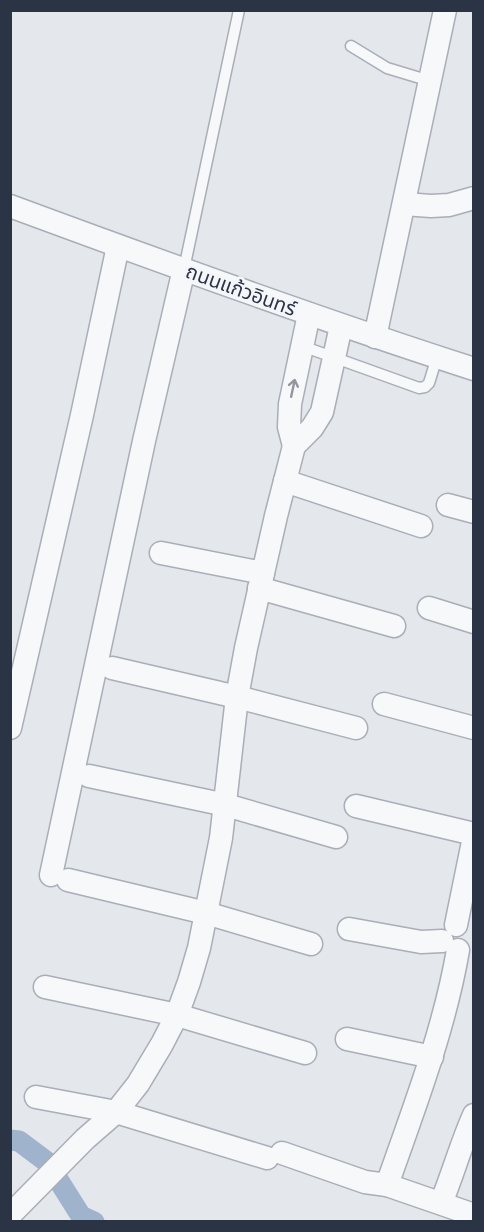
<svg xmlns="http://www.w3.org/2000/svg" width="484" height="1232" font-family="Barlow,'Noto Sans Thai',sans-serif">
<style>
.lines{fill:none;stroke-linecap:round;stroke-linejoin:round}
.canal{stroke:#9fb4cc;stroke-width:21}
.service-casing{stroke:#a9aeb7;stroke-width:13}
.minor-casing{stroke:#a9aeb7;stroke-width:25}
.service{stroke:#f7f8fa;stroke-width:10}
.minor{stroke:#f7f8fa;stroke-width:22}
.oneway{stroke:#9196a0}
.labels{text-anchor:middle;stroke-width:6;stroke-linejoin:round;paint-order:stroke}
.street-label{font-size:20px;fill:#2b3445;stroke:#f4f6f9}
</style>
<rect width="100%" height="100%" fill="#e4e7ec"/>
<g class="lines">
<polyline class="canal" points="10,1140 19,1141 47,1162 81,1216 94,1222"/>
<g class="service-casing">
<g id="service">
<polyline points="351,46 387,68 430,81"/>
<polyline points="184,269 239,10"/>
<polyline points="302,346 419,388 425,387 429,383 437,357"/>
</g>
</g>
<g class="minor-casing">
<g id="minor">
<polyline points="404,204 431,206 449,205 474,198"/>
<path d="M10 206C164 263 318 319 474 369"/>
<polyline points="375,337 445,10"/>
<polyline points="294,446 289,427 290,404 309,314"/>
<polyline points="285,481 421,526"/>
<polyline points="448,505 474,512"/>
<polyline points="161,553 263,573"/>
<polyline points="259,588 394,626"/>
<polyline points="429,608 474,622"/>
<polyline points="112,668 237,697 356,728"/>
<polyline points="384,704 474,728"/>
<polyline points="10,728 82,415 118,246"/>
<polyline points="89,776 226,805 336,837"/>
<polyline points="356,806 474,834"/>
<polyline points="51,875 144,441 184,269"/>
<polyline points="68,880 206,913 311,944"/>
<polyline points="456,925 474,837"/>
<polyline points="349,929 421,942 442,941"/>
<polyline points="45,987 177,1015 305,1053"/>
<polyline points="347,1039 432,1057"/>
<polyline points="36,1097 116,1112 267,1158"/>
<path d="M282 1153 365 1182 387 1185C414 1108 444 1031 458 950"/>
<polyline points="387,1185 474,1215"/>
<path d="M441 1203C453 1174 461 1144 474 1115"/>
<polyline points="10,1215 85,1139 116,1112 138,1084 162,1044 177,1015 189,982 199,948 221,838 237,697 246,648 276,516 294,446 312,428 322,412 341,326"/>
</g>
</g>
<use href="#service" class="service"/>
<use href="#minor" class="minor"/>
</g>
<defs><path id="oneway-shaft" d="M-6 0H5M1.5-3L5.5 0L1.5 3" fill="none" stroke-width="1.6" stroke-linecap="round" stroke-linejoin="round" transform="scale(1.5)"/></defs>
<use class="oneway" href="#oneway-shaft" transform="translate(293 388) rotate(-78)"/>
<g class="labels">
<g class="street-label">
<text transform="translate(241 290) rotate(20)" y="7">ถนนแก้วอินทร์</text>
</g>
</g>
<rect width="484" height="1232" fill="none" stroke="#2b3445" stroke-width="24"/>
</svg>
